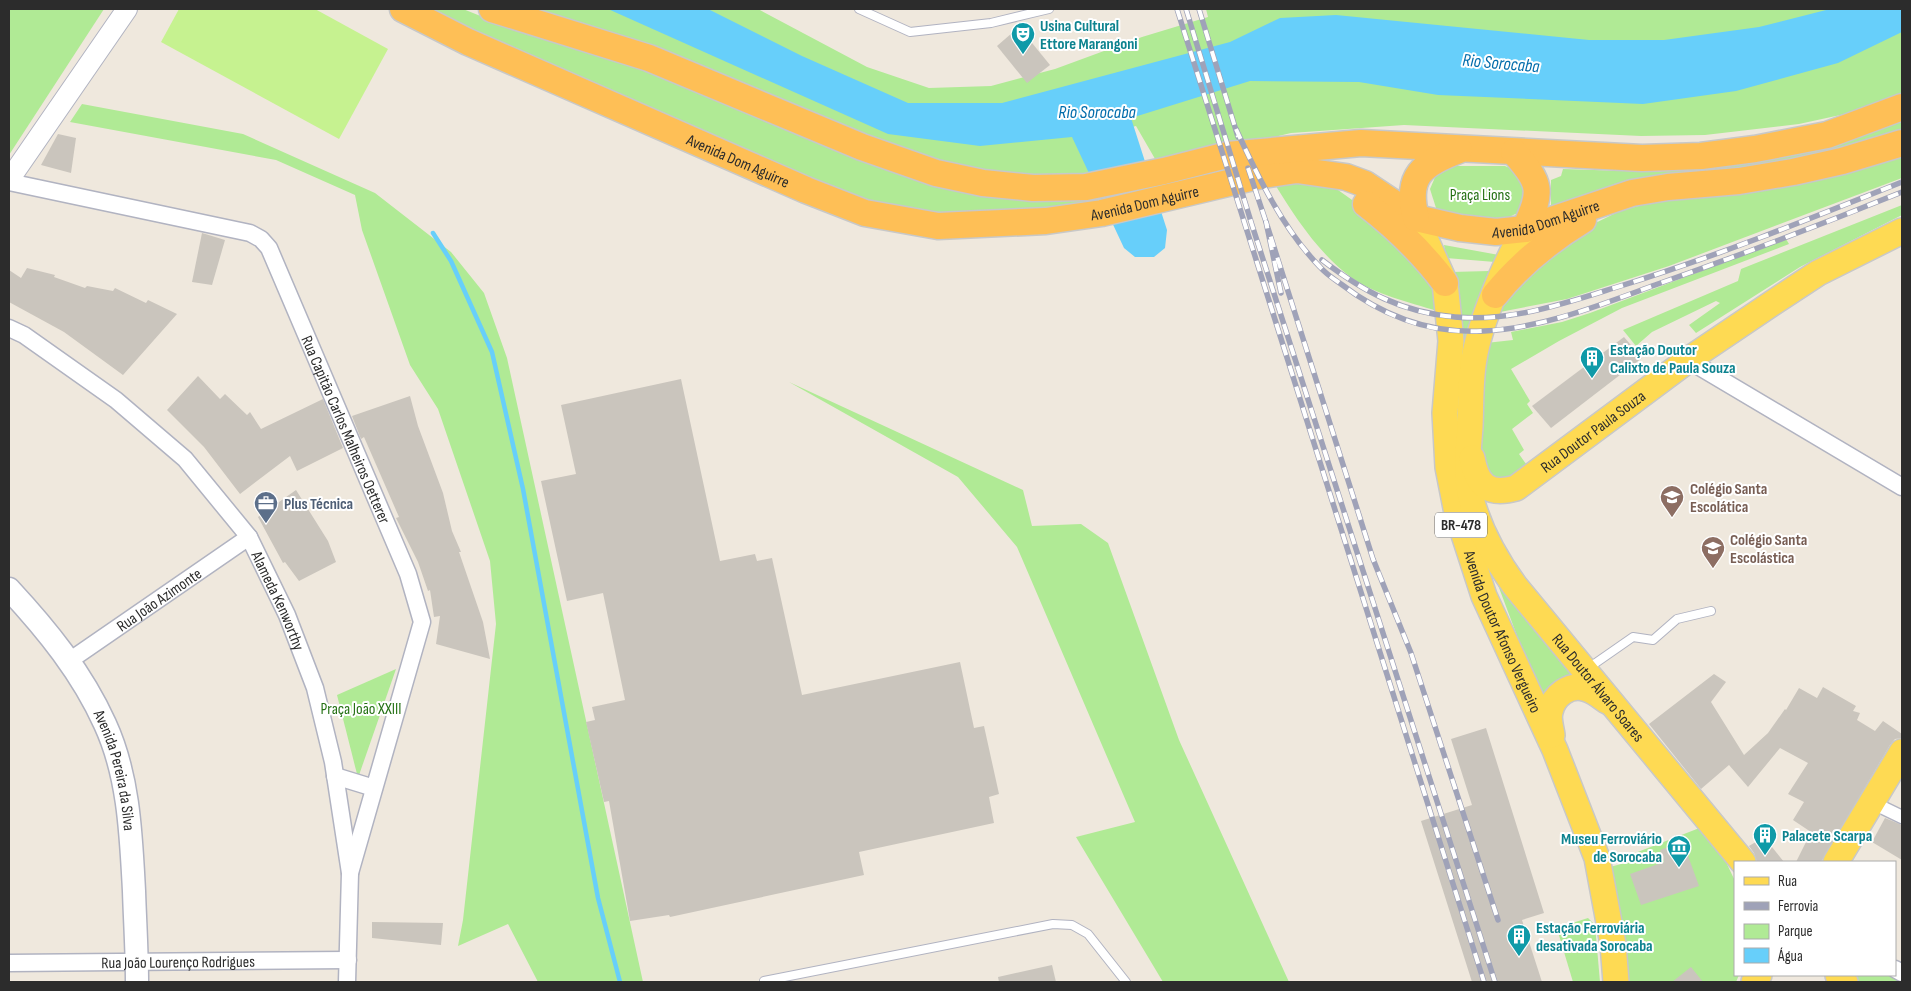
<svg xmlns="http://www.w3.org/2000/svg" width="1911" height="991" font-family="'Sofia Sans Condensed',sans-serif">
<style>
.green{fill:#b0ea95}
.pitch{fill:#c6f290}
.water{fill:#67cffa}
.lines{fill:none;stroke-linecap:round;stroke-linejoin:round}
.stream{stroke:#67cffa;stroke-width:4.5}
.building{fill:#cac5bd}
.service-casing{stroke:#b1b3c1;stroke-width:10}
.pedestrian-casing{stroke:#b1b3c1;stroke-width:15}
.minor-casing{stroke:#b1b3c1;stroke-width:19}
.tertiary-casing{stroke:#b1b3c1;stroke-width:22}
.secondary-casing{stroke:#b1b3c1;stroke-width:25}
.primary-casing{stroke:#c8c8c8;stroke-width:28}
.trunk-casing{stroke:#c8c8c8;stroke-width:29}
.service{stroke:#fff;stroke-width:8}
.pedestrian{stroke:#fff;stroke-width:12}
.minor{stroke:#fff;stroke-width:16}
.tertiary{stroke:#fff;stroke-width:20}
.secondary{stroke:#fff;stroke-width:22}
.primary{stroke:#feda53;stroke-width:25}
.trunk{stroke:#febf56;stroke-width:26}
.rail-casing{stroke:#9fa2b8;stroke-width:5.5}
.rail{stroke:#fff;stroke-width:4;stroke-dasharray:11;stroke-linecap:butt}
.labels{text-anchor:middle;stroke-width:4;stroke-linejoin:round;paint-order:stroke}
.shield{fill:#fff;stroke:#6b6b6b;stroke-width:1}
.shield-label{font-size:15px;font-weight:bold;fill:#2c2c2c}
.culture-label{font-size:16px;font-weight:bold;fill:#0d838f;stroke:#fff;text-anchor:start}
.street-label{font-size:16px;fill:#2c2c2c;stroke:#fff}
.park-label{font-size:16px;fill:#257114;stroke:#fff}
.education-label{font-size:16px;font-weight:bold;fill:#785e54;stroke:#fff;text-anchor:start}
.service-label{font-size:16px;font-weight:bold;fill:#4e5e75;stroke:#fff;text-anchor:start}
.water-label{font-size:18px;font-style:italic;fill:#016cab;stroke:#fff}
</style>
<rect width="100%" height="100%" fill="#efe8dd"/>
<g class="green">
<polygon points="9,9 104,9 9,155"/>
<polygon points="423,9 463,9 503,25 646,66 863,159 1098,192 1104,204 946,215 907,210 859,198 802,180"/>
<polygon points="524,9 758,9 867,67 929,88 991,86 1055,69 1142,37 1208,17 1206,9 1902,9 1902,97 1845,114 1799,124 1705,135 1641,136 1404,125 1291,133 1158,164 1136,126 1075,142 1092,178 1081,180 944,167"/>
<polygon points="82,104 243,134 375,193 451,252 484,293 507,358 643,982 538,982 508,924 458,946 463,920 496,624 490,561 438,409 410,365 362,230 355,195 276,160 70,122"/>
<polygon points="1902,116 1902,134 1849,151 1552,208 1551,205 1551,180 1561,176 1563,169 1655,172 1699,166"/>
<polygon points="1902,152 1902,178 1669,266 1567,299 1500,312 1501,298 1585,228 1620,211 1657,201"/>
<path d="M1452 166H1505L1521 173 1526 207C1498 229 1466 224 1436 208L1430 189 1436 175Z"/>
<path d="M1315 182 1338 190 1386 224 1435 290 1437 311C1409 302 1376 295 1352 278 1319 254 1295 217 1274 183Z"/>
<polygon points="1902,205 1902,215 1800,267 1696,333 1689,325 1720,303 1716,301 1652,332 1636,346 1623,330 1738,281 1741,269"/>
<polygon points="1786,239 1789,244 1622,308 1559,341 1511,369 1530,401 1527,404 1533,413 1512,429 1524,450 1519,454 1531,471 1498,481 1486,473 1477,448 1486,343 1513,340 1511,332 1562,322 1590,313"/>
<polygon points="1444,245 1499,255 1495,262 1446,258"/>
<path d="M1489 271C1474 308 1464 343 1458 382L1451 272Z"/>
<polygon points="789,382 1023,490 1032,526 1081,524 1108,543 1179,740 1289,982 1163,982 1076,837 1135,822 1017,547 958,477"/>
<polygon points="1477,529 1580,674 1560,680 1543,705"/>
<polygon points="396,669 358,778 337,695"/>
<polygon points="1702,827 1726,862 1735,881 1735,975 1739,975 1736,982 1628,982 1610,867 1632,861 1630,855"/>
<polygon points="1588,918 1595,925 1600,982 1573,982 1558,932 1566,925"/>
<polygon points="1854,975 1895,975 1902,978 1902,982 1859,982"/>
</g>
<polygon class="pitch" points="179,9 315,9 388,49 339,139 161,42"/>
<polygon class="water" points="608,9 708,9 802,56 908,103 1002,103 1230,42 1280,18 1336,15 1589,40 1664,40 1759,27 1830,9 1902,9 1902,32 1838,63 1736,91 1643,104 1438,95 1359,82 1250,81 1131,118 1167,230 1165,248 1154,257 1135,257 1124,248 1072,137 980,146 888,134"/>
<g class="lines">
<polyline class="stream" points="433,233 451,261 492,352 523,489 598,898 620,982"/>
</g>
<g class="building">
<polygon points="1019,27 1050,65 1027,83 997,46"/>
<polygon points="58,134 76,138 71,173 41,165"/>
<polygon points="202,233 225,240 212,285 192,282"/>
<polygon points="27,268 55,275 54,277 85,288 87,286 113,291 115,288 146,303 148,300 177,314 123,375 64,332 9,302 9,270 21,278"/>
<polygon points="1624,337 1642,358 1551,428 1532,406"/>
<polygon points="198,376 220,399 225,394 247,415 250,412 261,429 323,399 343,448 297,471 290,456 240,494 204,447 167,410"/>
<polygon points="681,379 720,561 755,554 757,561 772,558 802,695 960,662 974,728 984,726 999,794 989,797 994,823 859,852 864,875 670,917 669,915 630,921 609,801 604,802 586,722 595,720 592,707 625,700 603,593 567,601 541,481 576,474 561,405"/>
<polygon points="410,396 418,426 443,493 452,531 461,552 459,552 483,622 490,659 436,644 440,616 434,617 430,590 428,591 418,562 396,518 399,517 364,437 361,439 352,416"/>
<polygon points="296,490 328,541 336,562 299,581 285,562 283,563 258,517"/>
<polygon points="1714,674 1726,682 1711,702 1744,755 1768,733 1785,709 1786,710 1799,688 1817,698 1823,687 1856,706 1853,711 1860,713 1857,720 1875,731 1883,721 1902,734 1902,738 1895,739 1890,745 1821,862 1796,862 1811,832 1793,820 1804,802 1788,794 1808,763 1780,748 1748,787 1729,765 1701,789 1649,724"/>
<polygon points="1486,728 1544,913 1522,920 1542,982 1472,982 1421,821 1472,805 1451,739"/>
<polygon points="1885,818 1902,825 1902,860 1872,842"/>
<polygon points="1764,837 1784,862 1757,862 1754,853 1749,846"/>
<polygon points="1683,842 1699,886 1641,905 1630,874 1664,862 1660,850"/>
<polygon points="372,922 443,923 441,945 372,938"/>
<polygon points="1052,965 1056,982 999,982 998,977"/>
<polygon points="1691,967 1703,982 1672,982"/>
</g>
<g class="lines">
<g class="service-casing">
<g id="service">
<polyline points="859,9 910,32 991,23 1049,9"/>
<polyline points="1587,669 1633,637 1653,640 1677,619 1711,611"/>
<polyline points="764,981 1053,924 1072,925 1088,934 1126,982"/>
</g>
</g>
<g class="pedestrian-casing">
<polyline id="pedestrian" points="1871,802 1902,817"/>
</g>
<g class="minor-casing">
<g id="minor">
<path id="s1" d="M9 182 250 233 261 239 269 248 408 574 422 622 350 873"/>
<path id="s2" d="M9 328 24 335 116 400 185 459 249 537 287 615 315 688 333 762 350 873 347 982"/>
<polyline points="1688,360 1902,487"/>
<path id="s3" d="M69 661 249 537"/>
<polyline points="335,776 374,788"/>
<path id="s4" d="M9 963 348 960"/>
<polyline points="1895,969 1902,973"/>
</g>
</g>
<g class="tertiary-casing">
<polyline id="tertiary" points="9,180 127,9"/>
</g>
<g class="secondary-casing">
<g id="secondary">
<path id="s5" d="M9 589C47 630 82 673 105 724 129 776 131 835 134 891 135 922 137 952 137 982"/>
</g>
</g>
<g class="primary-casing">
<g id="primary">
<path id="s6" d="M1416 218 1445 283 1451 341 1445 413 1448 467 1457 513 1484 596 1555 750 1597 858 1613 944 1616 982"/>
<path id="s7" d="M1525 229C1506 261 1480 322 1474 359 1470 381 1471 405 1470 427 1468 453 1465 477 1472 502 1481 534 1496 560 1515 586L1743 862"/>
<path id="s8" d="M1472 458C1477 485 1488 496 1516 488L1688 360 1771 304 1818 273 1902 231"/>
<path d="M1552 735C1551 728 1548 719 1550 712 1553 696 1570 682 1587 689 1594 691 1601 697 1607 701"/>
<polyline points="1836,862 1902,752"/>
<polyline points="1838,975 1845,982"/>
<polyline points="1754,982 1759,975"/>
</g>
</g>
<g class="trunk-casing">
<g id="trunk">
<path id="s9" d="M403 9 468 42 806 190 865 213 938 226 1046 221 1102 213 1262 175 1297 170 1346 177 1365 184 1416 218 1460 228 1496 232 1525 229 1632 193 1668 187 1739 181 1793 172 1842 161 1902 143"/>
<polyline points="492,9 649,58 862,147 936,173 983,183 1033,188 1086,187 1164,171 1227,155 1361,143 1642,158 1701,156 1755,149 1827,135 1902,107"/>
<path d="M1514 152C1541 184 1543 190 1525 229"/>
<path d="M1366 204C1397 228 1422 252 1445 283"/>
<path d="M1416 218C1405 176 1422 164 1459 150"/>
<path d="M1495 295C1520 264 1550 240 1583 220"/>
</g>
</g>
<use href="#service" class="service"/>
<use href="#pedestrian" class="pedestrian"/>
<use href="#minor" class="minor"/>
<use href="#tertiary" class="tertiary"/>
<use href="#secondary" class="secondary"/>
<use href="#primary" class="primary"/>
<use href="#trunk" class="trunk"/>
<g class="rail-casing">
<g id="rail">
<polyline points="1177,9 1484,982"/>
<polyline points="1186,9 1252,225 1495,982"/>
<polyline points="1199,9 1238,137"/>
<path d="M1236 129C1258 177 1283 229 1320 267 1326 274 1334 279 1341 284 1384 317 1430 334 1484 331 1543 328 1600 305 1655 285 1738 256 1820 225 1902 192"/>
<polyline points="1248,168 1266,222"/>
<path d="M1322 260C1364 292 1401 312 1455 317 1510 322 1563 304 1614 288 1712 258 1807 220 1902 182"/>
<polyline points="1281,293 1266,222 1373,559 1411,653 1498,920"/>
</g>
</g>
<use href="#rail" class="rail"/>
</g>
<defs>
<g id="theatre-pin" transform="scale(1.25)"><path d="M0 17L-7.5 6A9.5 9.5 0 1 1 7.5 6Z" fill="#0f9aa8" stroke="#fff"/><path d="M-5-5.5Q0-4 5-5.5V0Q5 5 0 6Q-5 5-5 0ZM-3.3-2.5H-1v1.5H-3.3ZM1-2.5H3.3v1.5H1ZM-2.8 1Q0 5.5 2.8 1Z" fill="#fff"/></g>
<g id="building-pin" transform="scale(1.25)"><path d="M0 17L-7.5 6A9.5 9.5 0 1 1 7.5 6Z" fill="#0f9aa8" stroke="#fff"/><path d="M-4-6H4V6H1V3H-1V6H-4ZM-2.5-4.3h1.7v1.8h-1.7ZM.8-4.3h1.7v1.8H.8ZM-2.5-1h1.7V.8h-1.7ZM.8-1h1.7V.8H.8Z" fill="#fff"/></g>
<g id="school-pin" transform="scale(1.25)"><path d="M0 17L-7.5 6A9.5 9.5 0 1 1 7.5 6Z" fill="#8d6e63" stroke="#fff"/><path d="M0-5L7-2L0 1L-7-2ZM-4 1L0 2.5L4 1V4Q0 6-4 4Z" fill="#fff"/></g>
<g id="office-pin" transform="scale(1.25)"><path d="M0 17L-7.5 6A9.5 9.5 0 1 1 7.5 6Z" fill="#5c6f8a" stroke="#fff"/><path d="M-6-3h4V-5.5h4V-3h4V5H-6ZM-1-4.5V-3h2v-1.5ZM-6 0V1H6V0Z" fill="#fff"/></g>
<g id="museum-pin" transform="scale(1.25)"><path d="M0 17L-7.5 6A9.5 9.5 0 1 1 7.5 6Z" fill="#0f9aa8" stroke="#fff"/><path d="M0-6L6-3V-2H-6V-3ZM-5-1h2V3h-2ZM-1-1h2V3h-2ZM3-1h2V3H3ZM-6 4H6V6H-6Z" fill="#fff"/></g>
</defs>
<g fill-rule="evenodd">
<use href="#theatre-pin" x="1023" y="34"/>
<use href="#building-pin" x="1592" y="358"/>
<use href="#school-pin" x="1672" y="497"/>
<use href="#office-pin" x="266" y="503"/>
<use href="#school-pin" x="1713" y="548"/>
<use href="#building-pin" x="1765" y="835"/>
<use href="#museum-pin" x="1679" y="847"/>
<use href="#building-pin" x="1519" y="936"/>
</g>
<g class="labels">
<rect class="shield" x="1435" y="512.5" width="52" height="25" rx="4"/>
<g class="shield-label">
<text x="1461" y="530">BR-478</text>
</g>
<g class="culture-label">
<text x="1040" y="31">Usina Cultural<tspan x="1040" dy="18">Ettore Marangoni</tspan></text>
<text x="1610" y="355">Estação Doutor<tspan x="1610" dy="18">Calixto de Paula Souza</tspan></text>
<text x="1782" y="841">Palacete Scarpa</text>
<text x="1662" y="844" text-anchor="end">Museu Ferroviário<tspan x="1662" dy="18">de Sorocaba</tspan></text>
<text x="1536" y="933">Estação Ferroviária<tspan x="1536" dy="18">desativada Sorocaba</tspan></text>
</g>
<g class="street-label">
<text dy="6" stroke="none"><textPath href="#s9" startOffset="368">Avenida Dom Aguirre</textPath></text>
<text dy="6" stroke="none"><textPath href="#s9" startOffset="788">Avenida Dom Aguirre</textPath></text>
<text dy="6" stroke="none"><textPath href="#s9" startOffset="1208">Avenida Dom Aguirre</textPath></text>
<text dy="6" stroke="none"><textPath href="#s1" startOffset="468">Rua Capitão Carlos Malheiros Oetterer</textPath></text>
<text dy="6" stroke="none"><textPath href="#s8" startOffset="159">Rua Doutor Paula Souza</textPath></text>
<text dy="6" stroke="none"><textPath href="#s3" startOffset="109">Rua João Azimonte</textPath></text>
<text dy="6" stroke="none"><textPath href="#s2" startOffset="391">Alameda Kenworthy</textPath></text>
<text dy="6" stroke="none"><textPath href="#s6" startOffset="430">Avenida Doutor Afonso Vergueiro</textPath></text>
<text dy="6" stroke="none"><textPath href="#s7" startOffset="510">Rua Doutor Álvaro Soares</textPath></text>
<text dy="6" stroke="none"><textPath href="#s5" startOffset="214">Avenida Pereira da Silva</textPath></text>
<text dy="6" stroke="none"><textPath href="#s4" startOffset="169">Rua João Lourenço Rodrigues</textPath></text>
</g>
<g class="park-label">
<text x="1480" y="200">Praça Lions</text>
<text x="361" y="714">Praça João XXIII</text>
</g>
<g class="education-label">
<text x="1690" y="494">Colégio Santa<tspan x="1690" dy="18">Escolática</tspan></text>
<text x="1730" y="545">Colégio Santa<tspan x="1730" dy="18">Escolástica</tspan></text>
</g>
<g class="service-label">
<text x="284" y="509">Plus Técnica</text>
</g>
<g class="water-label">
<text transform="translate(1501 63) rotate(5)" y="6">Rio Sorocaba</text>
<text x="1097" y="118">Rio Sorocaba</text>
</g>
</g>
<rect width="1911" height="991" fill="none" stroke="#2c2c2c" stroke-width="20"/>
<rect x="1734" y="861" width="162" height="115" fill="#ffffff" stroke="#ababab"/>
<rect x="1744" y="877" width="25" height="8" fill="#feda53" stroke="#ababab"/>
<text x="1778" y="886" font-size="15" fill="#2c2c2c">Rua</text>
<rect x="1744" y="902" width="25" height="8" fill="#9fa2b8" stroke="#ababab"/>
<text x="1778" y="911" font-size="15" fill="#2c2c2c">Ferrovia</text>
<rect x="1744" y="924" width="25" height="15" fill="#b0ea95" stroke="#ababab"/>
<text x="1778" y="936" font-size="15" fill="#2c2c2c">Parque</text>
<rect x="1744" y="948" width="25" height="15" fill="#67cffa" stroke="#ababab"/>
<text x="1778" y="961" font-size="15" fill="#2c2c2c">Água</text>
</svg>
